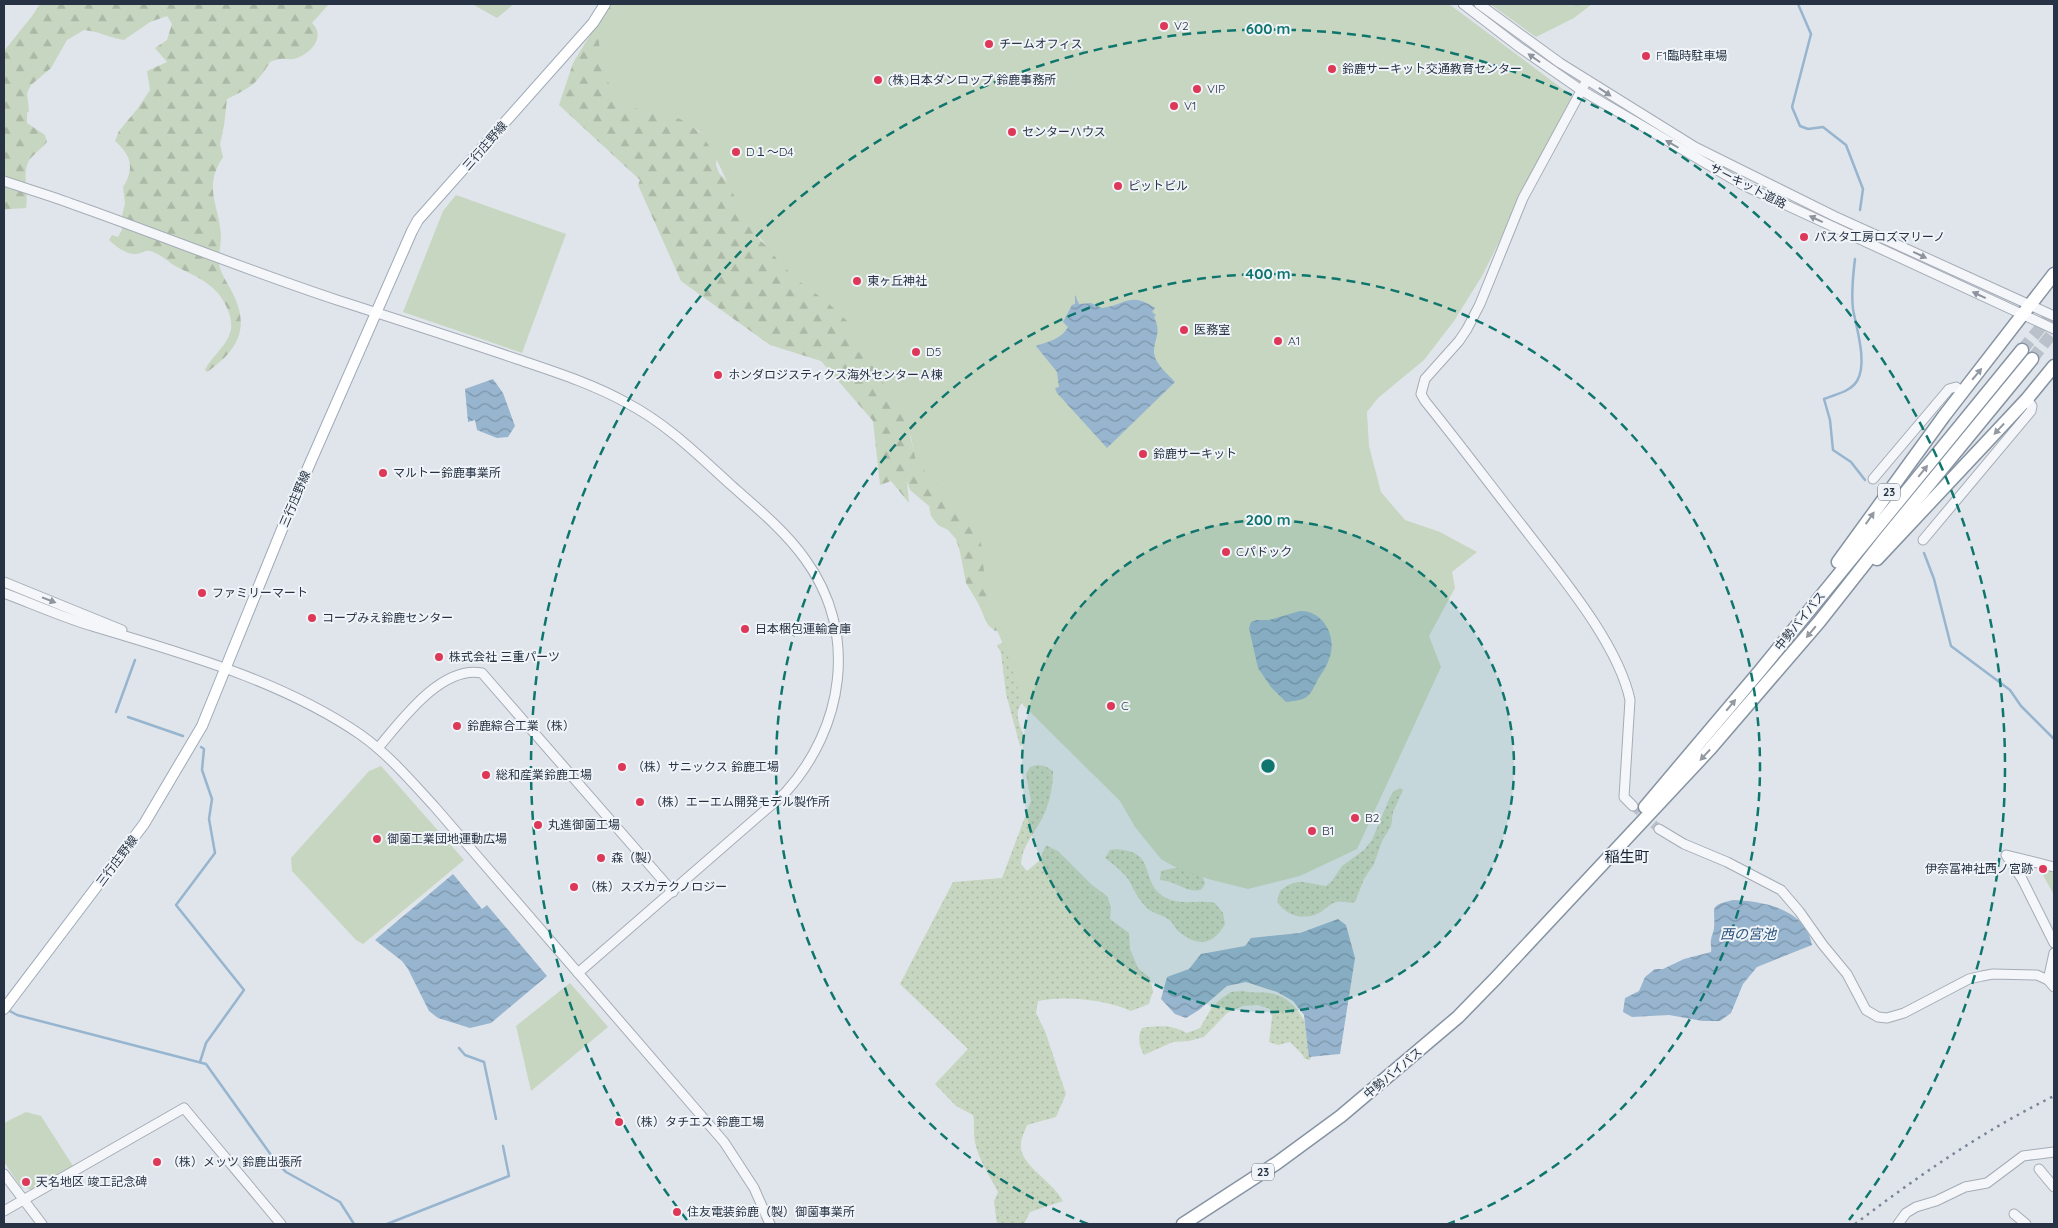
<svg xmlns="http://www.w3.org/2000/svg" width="2058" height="1228" font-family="Quicksand,'Noto Sans JP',sans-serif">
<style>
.grass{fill:url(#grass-dots)}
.forest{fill:url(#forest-firs)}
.park{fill:#c7d6c0}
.water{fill:url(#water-waves)}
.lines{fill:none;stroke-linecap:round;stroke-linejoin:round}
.stream{stroke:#97b5cf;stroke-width:2.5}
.minor-tunnel{stroke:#bbc1ca;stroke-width:9;stroke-dasharray:9 4.5;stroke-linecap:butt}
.highway-tunnel{stroke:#bbc1ca;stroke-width:12;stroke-dasharray:12 6;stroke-linecap:butt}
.minor-casing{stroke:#a5acb6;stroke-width:11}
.major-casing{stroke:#9eaab8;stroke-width:12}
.highway-casing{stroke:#8693a3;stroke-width:15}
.minor{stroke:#f4f6f9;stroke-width:9}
.major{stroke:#fff;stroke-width:10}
.highway{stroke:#fff;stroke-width:12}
.rail{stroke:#788596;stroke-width:2.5;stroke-dasharray:2.5 5;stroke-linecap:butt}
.oneway{fill:#8e949e}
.oneway2{fill:#9399a2}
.ring{fill:none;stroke:#0f766e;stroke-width:2.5;stroke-dasharray:9 6}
.poi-dot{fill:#dd3858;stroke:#f0f4f8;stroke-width:2}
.labels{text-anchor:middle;stroke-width:4;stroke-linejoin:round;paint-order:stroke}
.shield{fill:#f0f4f8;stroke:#636d7a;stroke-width:1}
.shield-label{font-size:11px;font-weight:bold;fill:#273344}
.poi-label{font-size:12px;fill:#273344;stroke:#f0f4f8;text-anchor:start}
.street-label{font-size:12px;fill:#273344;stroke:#f0f4f8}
.water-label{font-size:14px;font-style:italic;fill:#2c547d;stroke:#f0f4f8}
.quarter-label{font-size:15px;fill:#192435;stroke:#f0f4f8}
.centre{fill:#0f766e;stroke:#f0f4f8;stroke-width:2.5}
.ring-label{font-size:15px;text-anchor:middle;font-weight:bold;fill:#0f766e;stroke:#f0f4f8;stroke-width:4;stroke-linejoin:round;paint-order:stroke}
</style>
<defs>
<pattern id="grass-dots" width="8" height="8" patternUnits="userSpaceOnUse" patternTransform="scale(1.25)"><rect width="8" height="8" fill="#c7d6c0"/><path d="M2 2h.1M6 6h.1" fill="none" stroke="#abb8a6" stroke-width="1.8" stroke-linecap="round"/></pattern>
<pattern id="forest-firs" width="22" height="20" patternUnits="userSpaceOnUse" patternTransform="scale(1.25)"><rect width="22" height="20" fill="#c7d6c0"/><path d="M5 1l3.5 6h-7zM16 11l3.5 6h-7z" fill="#abb8a6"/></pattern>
<pattern id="water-waves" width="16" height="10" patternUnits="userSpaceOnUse" patternTransform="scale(1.25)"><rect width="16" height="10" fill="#97b5cf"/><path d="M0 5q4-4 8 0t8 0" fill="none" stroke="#7b94aa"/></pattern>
</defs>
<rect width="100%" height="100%" fill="#e0e5eb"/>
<g class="grass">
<path d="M1005 642 1073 752 1060 742 1045 722 1023 702C1010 715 1025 729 1024 744L1020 746 1006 694 1001 653 997 645Z"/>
<path d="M1037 765 1045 766 1053 771C1053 785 1050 802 1044 814 1037 831 1022 845 1021 864L1027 871 1039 861 1046 845 1058 851 1092 885 1107 896 1111 907 1110 919 1129 933 1130 949 1138 968 1150 978 1153 991 1149 1004 1131 1011C1108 1000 1064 995 1038 1001L1036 1013 1045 1031 1066 1094 1056 1117 1027 1125C1025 1131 1021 1138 1021 1144 1018 1164 1054 1182 1063 1201L1030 1212 1024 1224H997L994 1201 998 1192C990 1176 978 1159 975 1142 973 1133 975 1124 973 1115L956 1106 935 1084 968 1049 900 984 953 882 1002 878 1031 801 1026 774 1030 767Z"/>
<path d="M1400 788 1403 790 1393 812 1391 826 1382 841 1374 864 1364 879 1355 902C1349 904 1343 900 1336 902 1329 904 1325 910 1319 913 1303 921 1287 916 1277 902L1280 891C1298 876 1306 884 1326 886L1332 881 1342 866 1364 850 1372 840 1390 797 1394 791Z"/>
<path d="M1117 849C1123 850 1131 851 1136 854 1150 862 1146 882 1159 893 1175 908 1196 899 1215 903L1223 913 1225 924C1213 946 1197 947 1178 931 1174 927 1172 921 1168 919 1161 914 1153 914 1147 908 1138 900 1134 889 1128 879 1122 871 1113 864 1105 858L1110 850Z"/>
<path d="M1179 867C1190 870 1203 871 1205 884L1201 890C1189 892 1183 887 1173 883 1169 881 1164 881 1160 880L1161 871Z"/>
<path d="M1243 991C1254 994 1264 991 1274 994 1298 999 1319 1038 1310 1060L1305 1059 1301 1053 1290 1042 1278 1045 1269 1042 1272 1017 1270 1009 1258 1005 1243 1006 1227 1013 1204 1037 1189 1041 1173 1042 1144 1055C1139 1046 1137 1037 1142 1028 1157 1025 1174 1025 1187 1033L1200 1028 1212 1007 1222 998 1231 992Z"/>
</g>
<g class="forest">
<path d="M40 4H329L312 23C327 37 309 56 293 59 289 60 285 58 281 59 277 59 273 61 270 62 256 85 251 87 227 99L224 126 220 144 223 157C202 189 220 205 221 237 221 247 217 258 220 268 223 278 231 288 235 298 250 332 234 353 207 372L205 370C211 357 224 348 229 336 233 327 231 318 228 310 218 285 199 278 177 267 168 262 161 254 150 251 146 250 140 254 136 254 127 255 115 246 109 240L112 235 118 237 122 230V216L125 203 123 187C135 168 131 155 115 141L119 131 138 108 150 90 147 71 167 62 155 48 167 40 172 24 167 16 150 22 124 40C110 38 98 31 84 30L67 40 51 68 31 85 27 93 29 111 27 113V123L45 135 47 142C42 148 35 153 30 159 21 172 29 193 26 208 18 209 12 208 4 210V51L32 16Z"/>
<polygon points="609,4 625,4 688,123 706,138 717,157 716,165 719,173 733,188 745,215 761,241 847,317 897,401 908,427 914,452 982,527 1004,628 995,631 988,625 978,603 966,583 960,552 956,539 948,530 938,525 931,516 929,506 910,490 907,481 909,503 891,481 880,485 873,421 821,361 770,345 681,281 638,185 640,180 559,105 573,63"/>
</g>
<g class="park">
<polygon points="472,4 514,4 497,18"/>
<polygon points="602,4 1449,4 1572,96 1482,276 1454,321 1424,360 1378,398 1367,412 1369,446 1381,492 1405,520 1440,532 1477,552 1452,572 1455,588 1429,636 1441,667 1357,849 1300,876 1248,889 1208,879 1173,866 1161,859 1135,827 1120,801 1023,705 1007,653 988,610 981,543 951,497 916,462 911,437 899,407 869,361 847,321 827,302 800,282 780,263 750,225 731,190 713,152 699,131 680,119 626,106 614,95 601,66 599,42 602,30 614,10"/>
<polygon points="1490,4 1592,4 1574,18 1536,37"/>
<polygon points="456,195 566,234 522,353 403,312 443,211"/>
<polygon points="381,766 464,860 363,944 356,940 292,871 291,858 369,771"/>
<polygon points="2038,866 2054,870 2054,895"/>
<polygon points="570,983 608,1027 531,1091 516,1026"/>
<polygon points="26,1112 41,1116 73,1166 33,1190 21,1187 4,1162 4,1123"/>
</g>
<g class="water">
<path d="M1075 295 1079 304 1091 303 1102 308C1126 305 1130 291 1155 308L1152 312 1156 315 1154 317C1162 333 1154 338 1154 353 1155 364 1168 374 1175 382L1107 448 1057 393 1055 388 1059 387 1057 372 1036 346C1047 342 1062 339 1068 327L1063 322 1072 305 1075 304Z"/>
<polygon points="493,379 503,393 515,426 508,437 497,438 477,430 475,420 468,422 465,389"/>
<path d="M1300 611C1323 610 1338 637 1329 659 1327 666 1322 673 1318 679 1315 685 1311 695 1305 698 1299 701 1292 701 1286 702L1271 687 1258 668 1249 628 1251 622 1257 620H1269Z"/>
<polygon points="453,874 482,909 487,905 547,976 491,1023 470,1028 438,1018 429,1011 408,969 402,961 375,940"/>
<path d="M1733 900C1763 901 1806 909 1812 945L1757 967 1743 984 1731 1013 1720 1021H1703L1669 1015 1632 1017 1623 1012 1625 998 1639 991 1645 977 1655 969H1663L1684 959 1711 952C1712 948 1710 944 1711 940 1711 936 1714 932 1714 928 1716 908 1707 906 1733 900Z"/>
<polygon points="1338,919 1346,925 1355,958 1340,1054 1309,1057 1304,1015 1293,1001 1277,992 1246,982 1227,986 1199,1010 1186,1018 1175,1014 1161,999 1167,977 1189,969 1201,954 1245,946 1251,938 1300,933"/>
</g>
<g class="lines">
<g class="stream">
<polyline points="1574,4 1580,4"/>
<polyline points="1798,4 1811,34 1792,107 1800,126 1808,129 1823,127 1846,145 1863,189 1860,210"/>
<path d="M1855 259C1853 275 1851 292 1853 309 1856 327 1868 363 1857 381 1850 392 1836 394 1824 399L1830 420 1833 450 1851 462 1865 480"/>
<polyline points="1924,553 1934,579 1951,646 2010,690 2021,706 2054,739"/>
<polyline points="116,712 135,660"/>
<polyline points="128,717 183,736"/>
<polyline points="8,1010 17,1015 206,1064 276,1162 286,1172 340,1202 354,1224"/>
<polyline points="459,1048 465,1055 484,1062 496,1119"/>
<polyline points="200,1062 206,1043 244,990 176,905 215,853 209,819 212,799 202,770 204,749 201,747"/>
<polyline points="387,1224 509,1176 503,1146"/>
</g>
<polyline class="minor-tunnel" points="1633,806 1659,829"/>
<g class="highway-tunnel">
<polyline points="2022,350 2054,311"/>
<polyline points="2032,359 2054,331"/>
</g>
<g class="minor-casing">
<g id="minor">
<polyline points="1463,4 1519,47 1581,90 1743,185 2054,329"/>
<polyline points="1479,4 1560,63 1695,147 1834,216 2054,316"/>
<path d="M1587 80 1523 198 1480 304 1467 329 1459 341 1425 379 1421 394 1425 401C1459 443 1491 486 1524 528 1559 574 1618 643 1630 700L1624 797 1633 806"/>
<path d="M4 181C27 189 52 196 75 205 163 236 249 271 337 300 396 319 455 338 514 358 552 371 591 383 627 403 667 424 698 455 731 485 757 508 785 531 805 559 859 633 844 728 785 793L578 973"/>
<polyline points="1873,479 1949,389 1956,387 1962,391"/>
<polyline points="1923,540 2031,411 2032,406 2027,399"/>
<polyline points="4,582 122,630"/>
<path d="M4 593C33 604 62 617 92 626 184 654 281 680 361 735 389 755 411 781 434 806L724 1142 754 1188 770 1224"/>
<path d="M378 748C401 721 441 665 482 673L673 892"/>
<polyline points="1659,829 1684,844 1727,862 1781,890 1799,911 1823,945 1847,974 1866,1010 1878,1017 1887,1018 1904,1013 1969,979 1982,976 1993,974 2037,975 2048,980 2054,987"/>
<polyline points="2054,867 2006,855 2022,879 2054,943"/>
<polyline points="2048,980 2054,953"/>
<polyline points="2039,1169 2054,1187"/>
<polyline points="4,1174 42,1224"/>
<polyline points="4,1211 184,1108 281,1224"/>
<polyline points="2014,1214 2026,1224"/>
<polyline points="1898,1224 1906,1213 1916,1207 1936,1201 1965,1187 1987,1183 2023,1156 2054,1152"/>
</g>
</g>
<g class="major-casing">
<polyline id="major" points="4,1009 144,824 202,726 293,502 412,231 418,220 593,23 605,4"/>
</g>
<g class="highway-casing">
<g id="highway">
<polyline points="1877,559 2027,399 2054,366"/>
<polyline points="1838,562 1944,416 2054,274"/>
<polyline points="1645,807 1759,672 2022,350"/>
<polyline points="1183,1224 1277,1163 1341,1116 1458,1017 1496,978 1709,750 1819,622 1886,537 2032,359"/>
</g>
</g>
<use href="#minor" class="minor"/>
<use href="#major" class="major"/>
<use href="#highway" class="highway"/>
<path class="rail" d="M1855 1224C1918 1176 1983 1131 2054 1096"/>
</g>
<defs><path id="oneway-solid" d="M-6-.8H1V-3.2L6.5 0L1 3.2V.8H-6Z" transform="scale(1.25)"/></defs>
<g class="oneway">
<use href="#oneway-solid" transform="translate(1534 58) rotate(-145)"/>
<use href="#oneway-solid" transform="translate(1605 92) rotate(34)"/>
<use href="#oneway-solid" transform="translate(1672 144) rotate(-150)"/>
<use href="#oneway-solid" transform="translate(1816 219) rotate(-155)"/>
<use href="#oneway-solid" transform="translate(1920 255) rotate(25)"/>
<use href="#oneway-solid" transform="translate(1979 295) rotate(-155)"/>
<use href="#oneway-solid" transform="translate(49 600) rotate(21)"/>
</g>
<g class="oneway2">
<use href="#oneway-solid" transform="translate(1977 374) rotate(-50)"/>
<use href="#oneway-solid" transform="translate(1999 429) rotate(133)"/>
<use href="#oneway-solid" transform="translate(1923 471) rotate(-51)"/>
<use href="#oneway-solid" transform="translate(1870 518) rotate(-55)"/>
<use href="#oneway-solid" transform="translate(1811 632) rotate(130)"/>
<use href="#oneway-solid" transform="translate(1731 705) rotate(-50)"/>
<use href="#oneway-solid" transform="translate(1705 755) rotate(133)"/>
</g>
<circle cx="1268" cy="766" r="246" fill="#0f766e" fill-opacity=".12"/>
<g class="ring">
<circle cx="1268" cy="766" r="246"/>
<path d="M1088 1224A492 492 0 1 1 1448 1224"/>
<path d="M687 1220A737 737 0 1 1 1849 1220"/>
</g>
<g class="poi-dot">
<circle cx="1164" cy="26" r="5"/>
<circle cx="989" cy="44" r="5"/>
<circle cx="1646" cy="56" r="5"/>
<circle cx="1332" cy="69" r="5"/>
<circle cx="878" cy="80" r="5"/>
<circle cx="1197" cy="89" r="5"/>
<circle cx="1174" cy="106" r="5"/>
<circle cx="1012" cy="132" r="5"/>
<circle cx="736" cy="152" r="5"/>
<circle cx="1118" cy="186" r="5"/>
<circle cx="1804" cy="237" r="5"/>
<circle cx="857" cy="281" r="5"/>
<circle cx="1184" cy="330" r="5"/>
<circle cx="1278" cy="341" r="5"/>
<circle cx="916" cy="352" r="5"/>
<circle cx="718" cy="375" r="5"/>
<circle cx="1143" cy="454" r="5"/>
<circle cx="383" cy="473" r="5"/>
<circle cx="1226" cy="552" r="5"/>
<circle cx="202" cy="593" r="5"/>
<circle cx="312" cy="618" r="5"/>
<circle cx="745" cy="629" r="5"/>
<circle cx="439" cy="657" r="5"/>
<circle cx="1111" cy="706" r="5"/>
<circle cx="457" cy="726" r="5"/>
<circle cx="622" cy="767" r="5"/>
<circle cx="486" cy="775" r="5"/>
<circle cx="640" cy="802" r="5"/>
<circle cx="1355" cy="818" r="5"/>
<circle cx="538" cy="825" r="5"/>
<circle cx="1312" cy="831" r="5"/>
<circle cx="377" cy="839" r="5"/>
<circle cx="601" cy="858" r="5"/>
<circle cx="2043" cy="869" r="5"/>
<circle cx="574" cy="887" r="5"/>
<circle cx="619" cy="1122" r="5"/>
<circle cx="157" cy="1162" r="5"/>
<circle cx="26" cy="1182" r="5"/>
<circle cx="677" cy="1212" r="5"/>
</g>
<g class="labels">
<g class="shield">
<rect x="1878" y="483.5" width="22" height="17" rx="4"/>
<rect x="1252" y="1163.5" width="22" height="17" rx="4"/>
</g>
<g class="shield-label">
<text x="1889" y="496">23</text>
<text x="1263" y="1176">23</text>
</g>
<g class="poi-label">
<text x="1174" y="30">V2</text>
<text x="999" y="48">チームオフィス</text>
<text x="1656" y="60">F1臨時駐車場</text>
<text x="1342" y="73">鈴鹿サーキット交通教育センター</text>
<text x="888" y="84">(株)日本ダンロップ 鈴鹿事務所</text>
<text x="1207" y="93">VIP</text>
<text x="1184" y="110">V1</text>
<text x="1022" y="136">センターハウス</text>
<text x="746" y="156">D１～D4</text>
<text x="1128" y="190">ピットビル</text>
<text x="1814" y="241">パスタ工房ロズマリーノ</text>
<text x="867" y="285">東ヶ丘神社</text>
<text x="1194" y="334">医務室</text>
<text x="1288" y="345">A1</text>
<text x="926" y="356">D5</text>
<text x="728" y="379">ホンダロジスティクス海外センターＡ棟</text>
<text x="1153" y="458">鈴鹿サーキット</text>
<text x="393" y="477">マルトー鈴鹿事業所</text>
<text x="1236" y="556">Cパドック</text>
<text x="212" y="597">ファミリーマート</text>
<text x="322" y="622">コープみえ鈴鹿センター</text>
<text x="755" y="633">日本梱包運輸倉庫</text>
<text x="449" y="661">株式会社 三重パーツ</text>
<text x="1121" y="710">C</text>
<text x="467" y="730">鈴鹿綜合工業（株）</text>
<text x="632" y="771">（株）サニックス 鈴鹿工場</text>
<text x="496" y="779">総和産業鈴鹿工場</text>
<text x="650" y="806">（株）エーエム開発モデル製作所</text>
<text x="1365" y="822">B2</text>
<text x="548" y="829">丸進御薗工場</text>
<text x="1322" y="835">B1</text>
<text x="387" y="843">御薗工業団地運動広場</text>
<text x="611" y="862">森（製）</text>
<text x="2033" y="873" text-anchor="end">伊奈冨神社西ノ宮跡</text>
<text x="584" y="891">（株）スズカテクノロジー</text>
<text x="629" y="1126">（株）タチエス 鈴鹿工場</text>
<text x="167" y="1166">（株）メッツ 鈴鹿出張所</text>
<text x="36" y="1186">天名地区 竣工記念碑</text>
<text x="687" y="1216">住友電装鈴鹿（製）御薗事業所</text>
</g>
<g class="street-label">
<text transform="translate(485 146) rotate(-49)" y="4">三行庄野線</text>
<text transform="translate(1748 186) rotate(27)" y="4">サーキット道路</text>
<text transform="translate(295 499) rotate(-67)" y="4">三行庄野線</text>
<text transform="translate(1800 621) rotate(-51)" y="4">中勢バイパス</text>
<text transform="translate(117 861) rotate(-53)" y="4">三行庄野線</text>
<text transform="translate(1393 1073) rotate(-40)" y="4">中勢バイパス</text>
</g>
<g class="water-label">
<text x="1748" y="939">西の宮池</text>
</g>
<g class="quarter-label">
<text x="1627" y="862">稲生町</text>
</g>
</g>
<circle cx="1268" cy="766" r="8" class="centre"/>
<g class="ring-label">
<text x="1268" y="34">600 m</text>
<text x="1268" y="279">400 m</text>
<text x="1268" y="525">200 m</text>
</g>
<rect width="2058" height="1228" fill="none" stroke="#273344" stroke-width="10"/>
</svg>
